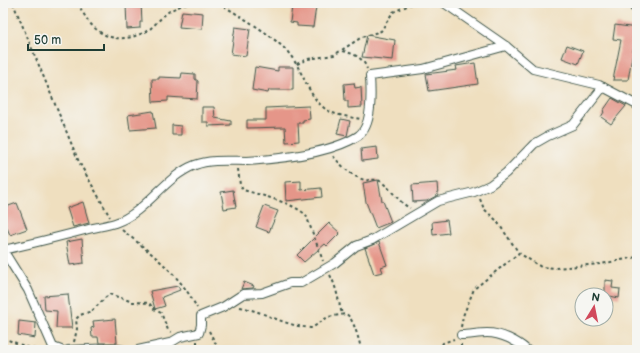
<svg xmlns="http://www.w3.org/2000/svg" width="640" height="353" font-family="'Balsamiq Sans',sans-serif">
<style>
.building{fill:#e59689}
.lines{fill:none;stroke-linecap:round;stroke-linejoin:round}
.street-casing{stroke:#3e5549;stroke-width:10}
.path{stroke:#3e5549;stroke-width:2;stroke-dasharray:3 3;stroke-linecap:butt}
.street{stroke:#fff;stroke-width:8}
</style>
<rect width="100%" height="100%" fill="#f6f6f2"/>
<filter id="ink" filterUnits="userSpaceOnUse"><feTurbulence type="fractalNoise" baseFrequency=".025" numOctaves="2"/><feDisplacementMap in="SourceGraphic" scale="8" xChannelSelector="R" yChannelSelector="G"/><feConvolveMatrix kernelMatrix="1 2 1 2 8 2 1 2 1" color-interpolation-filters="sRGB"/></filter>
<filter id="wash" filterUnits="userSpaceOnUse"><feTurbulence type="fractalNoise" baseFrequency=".012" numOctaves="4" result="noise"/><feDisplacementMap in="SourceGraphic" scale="16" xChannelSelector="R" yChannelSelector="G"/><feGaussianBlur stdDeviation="0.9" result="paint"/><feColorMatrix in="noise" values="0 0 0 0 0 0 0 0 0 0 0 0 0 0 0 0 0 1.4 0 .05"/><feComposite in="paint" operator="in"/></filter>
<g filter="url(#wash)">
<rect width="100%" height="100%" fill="#efdfbf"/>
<g id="blocks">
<g class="building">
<polygon points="141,3 142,22 140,22 140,28 127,29 126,4"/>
<polygon points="292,6 316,7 313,27 297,26 297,23 290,22"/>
<polygon points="182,11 203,13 202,29 179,27"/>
<polygon points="615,25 637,28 628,80 613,80 621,40 613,39"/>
<polygon points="235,27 250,29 246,56 231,54"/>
<polygon points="367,35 395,40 393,60 362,57"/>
<polygon points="567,45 583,51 578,64 562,58"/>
<polygon points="475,63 478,84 429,91 426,74 457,70 456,66"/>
<polygon points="255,67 278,71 278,67 293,67 293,90 269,90 268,93 252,90"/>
<polygon points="182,73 195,74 195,79 198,81 197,99 168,97 168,101 153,102 152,79 159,79 159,77 181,78"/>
<polygon points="354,83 355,88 361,87 362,107 348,108 348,101 345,101 344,84"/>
<polygon points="612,98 626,106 611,124 601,117 604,112 603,111"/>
<polygon points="309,106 310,119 303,120 303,123 298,123 299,141 286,142 285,127 247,128 247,120 266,120 266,108"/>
<polygon points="202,107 214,107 215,118 231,121 231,125 208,126 208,122 202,122"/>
<polygon points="153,111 156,128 130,130 128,115"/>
<polygon points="341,119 350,121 347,136 337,134"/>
<polygon points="172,125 181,126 181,135 172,135"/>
<polygon points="377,147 378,159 362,161 361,149"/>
<polygon points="378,180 382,201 383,201 391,222 376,228 366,202 363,183"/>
<polygon points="301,181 301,190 321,188 322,197 286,201 285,182"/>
<polygon points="437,183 438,195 427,201 413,202 412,185"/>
<polygon points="233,190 236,207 224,209 221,192"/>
<polygon points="83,202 89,223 73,227 67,208"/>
<polygon points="17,203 27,229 10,235 3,218 3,208"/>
<polygon points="264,206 278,211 269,232 256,227"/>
<polygon points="447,220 449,233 433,235 432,222"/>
<polygon points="329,223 340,233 327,246 325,244 304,262 297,255"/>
<polygon points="82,239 84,263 70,265 66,242"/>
<polygon points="379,242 387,265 381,267 383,272 374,274 365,248"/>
<polygon points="605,280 613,281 612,288 620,289 619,298 605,295"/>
<polygon points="244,282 254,286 253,288 241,289"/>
<polygon points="178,286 180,290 162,297 165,306 155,309 150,291"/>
<polygon points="68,294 72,328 56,328 57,311 45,310 44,296"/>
<polygon points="115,319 117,343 99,343 98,337 92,337 91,328 94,327 93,321"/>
<polygon points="19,321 36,323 35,338 18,335"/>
</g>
</g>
</g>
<g filter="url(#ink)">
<use href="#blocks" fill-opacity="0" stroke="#3e5549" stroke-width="1"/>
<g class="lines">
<g class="street-casing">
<g id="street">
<polyline points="444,3 506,46 533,69 599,85 637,105"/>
<path d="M3 250C31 244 58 237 85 230 95 227 106 226 115 223 147 212 164 177 195 165 211 159 230 161 247 161 278 159 332 153 358 136 373 126 371 92 370 76L423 69 506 46"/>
<polyline points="3,250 28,290 53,347 61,350"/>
<path d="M461 335C470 335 478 333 487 333 501 333 517 341 527 350"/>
<polyline points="68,350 112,348 124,350"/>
<polyline points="138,350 170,343 180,337 199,333 201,325 201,316 223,307 243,294 262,293 290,283 301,283 335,263 356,246 372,240 438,201 474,192 490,185 506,173 534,144 548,136 573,125 603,87"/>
</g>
</g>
<g class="path">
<polyline points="13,3 79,162 110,217"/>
<path d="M78 3C89 27 104 43 132 37 138 35 147 32 151 28 160 20 166 11 178 7 183 5 188 4 193 3"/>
<path d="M219 3C241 17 265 30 284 48 305 68 307 103 333 113 341 116 351 117 360 119"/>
<polyline points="628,3 637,23"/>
<path d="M343 51C354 54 363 57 367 69"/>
<polyline points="297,64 308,59 334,55 362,37 381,31 393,12 414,3"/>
<path d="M333 156C342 166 352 177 365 180 370 181 376 178 380 181 392 189 398 202 410 208"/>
<path d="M238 169 240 185 243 190C261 195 293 203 306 215L323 261"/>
<polyline points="480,199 484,209 496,220 519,253 541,267 555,268 601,264 637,257"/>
<path d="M122 230C152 254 179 273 197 308"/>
<path d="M330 275C337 288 338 300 342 314"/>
<path d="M240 307C266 312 284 326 312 328L328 317 346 314C353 317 360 342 361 350"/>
<polyline points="461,327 463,316 474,289 519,253"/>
<polyline points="209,331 219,350"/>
<polyline points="3,338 29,348 41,350"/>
<polyline points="197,341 197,350"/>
<polyline points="74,342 77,329 76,319 80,315 92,311 109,294 133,302 149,303 154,309 161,313 168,330 171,332"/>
<polyline points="461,344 461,350"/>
<polyline points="182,346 188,350"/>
<polyline points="439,350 443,343 454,339"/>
</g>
<use href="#street" class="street"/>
</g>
</g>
<rect width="640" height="353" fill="none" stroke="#f6f6f2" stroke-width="16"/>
<g transform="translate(594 307) rotate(10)"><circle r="19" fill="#f6f6f2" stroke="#a0aca6"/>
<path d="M0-3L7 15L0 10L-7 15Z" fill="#d1495b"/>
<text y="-6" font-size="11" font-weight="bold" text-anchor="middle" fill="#1f3d34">N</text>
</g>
<path d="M28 44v6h76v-6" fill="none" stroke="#1f3d34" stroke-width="2"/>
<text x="34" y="44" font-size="12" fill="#1f3d34" stroke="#f6f6f2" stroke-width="3" paint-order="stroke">50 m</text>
</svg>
